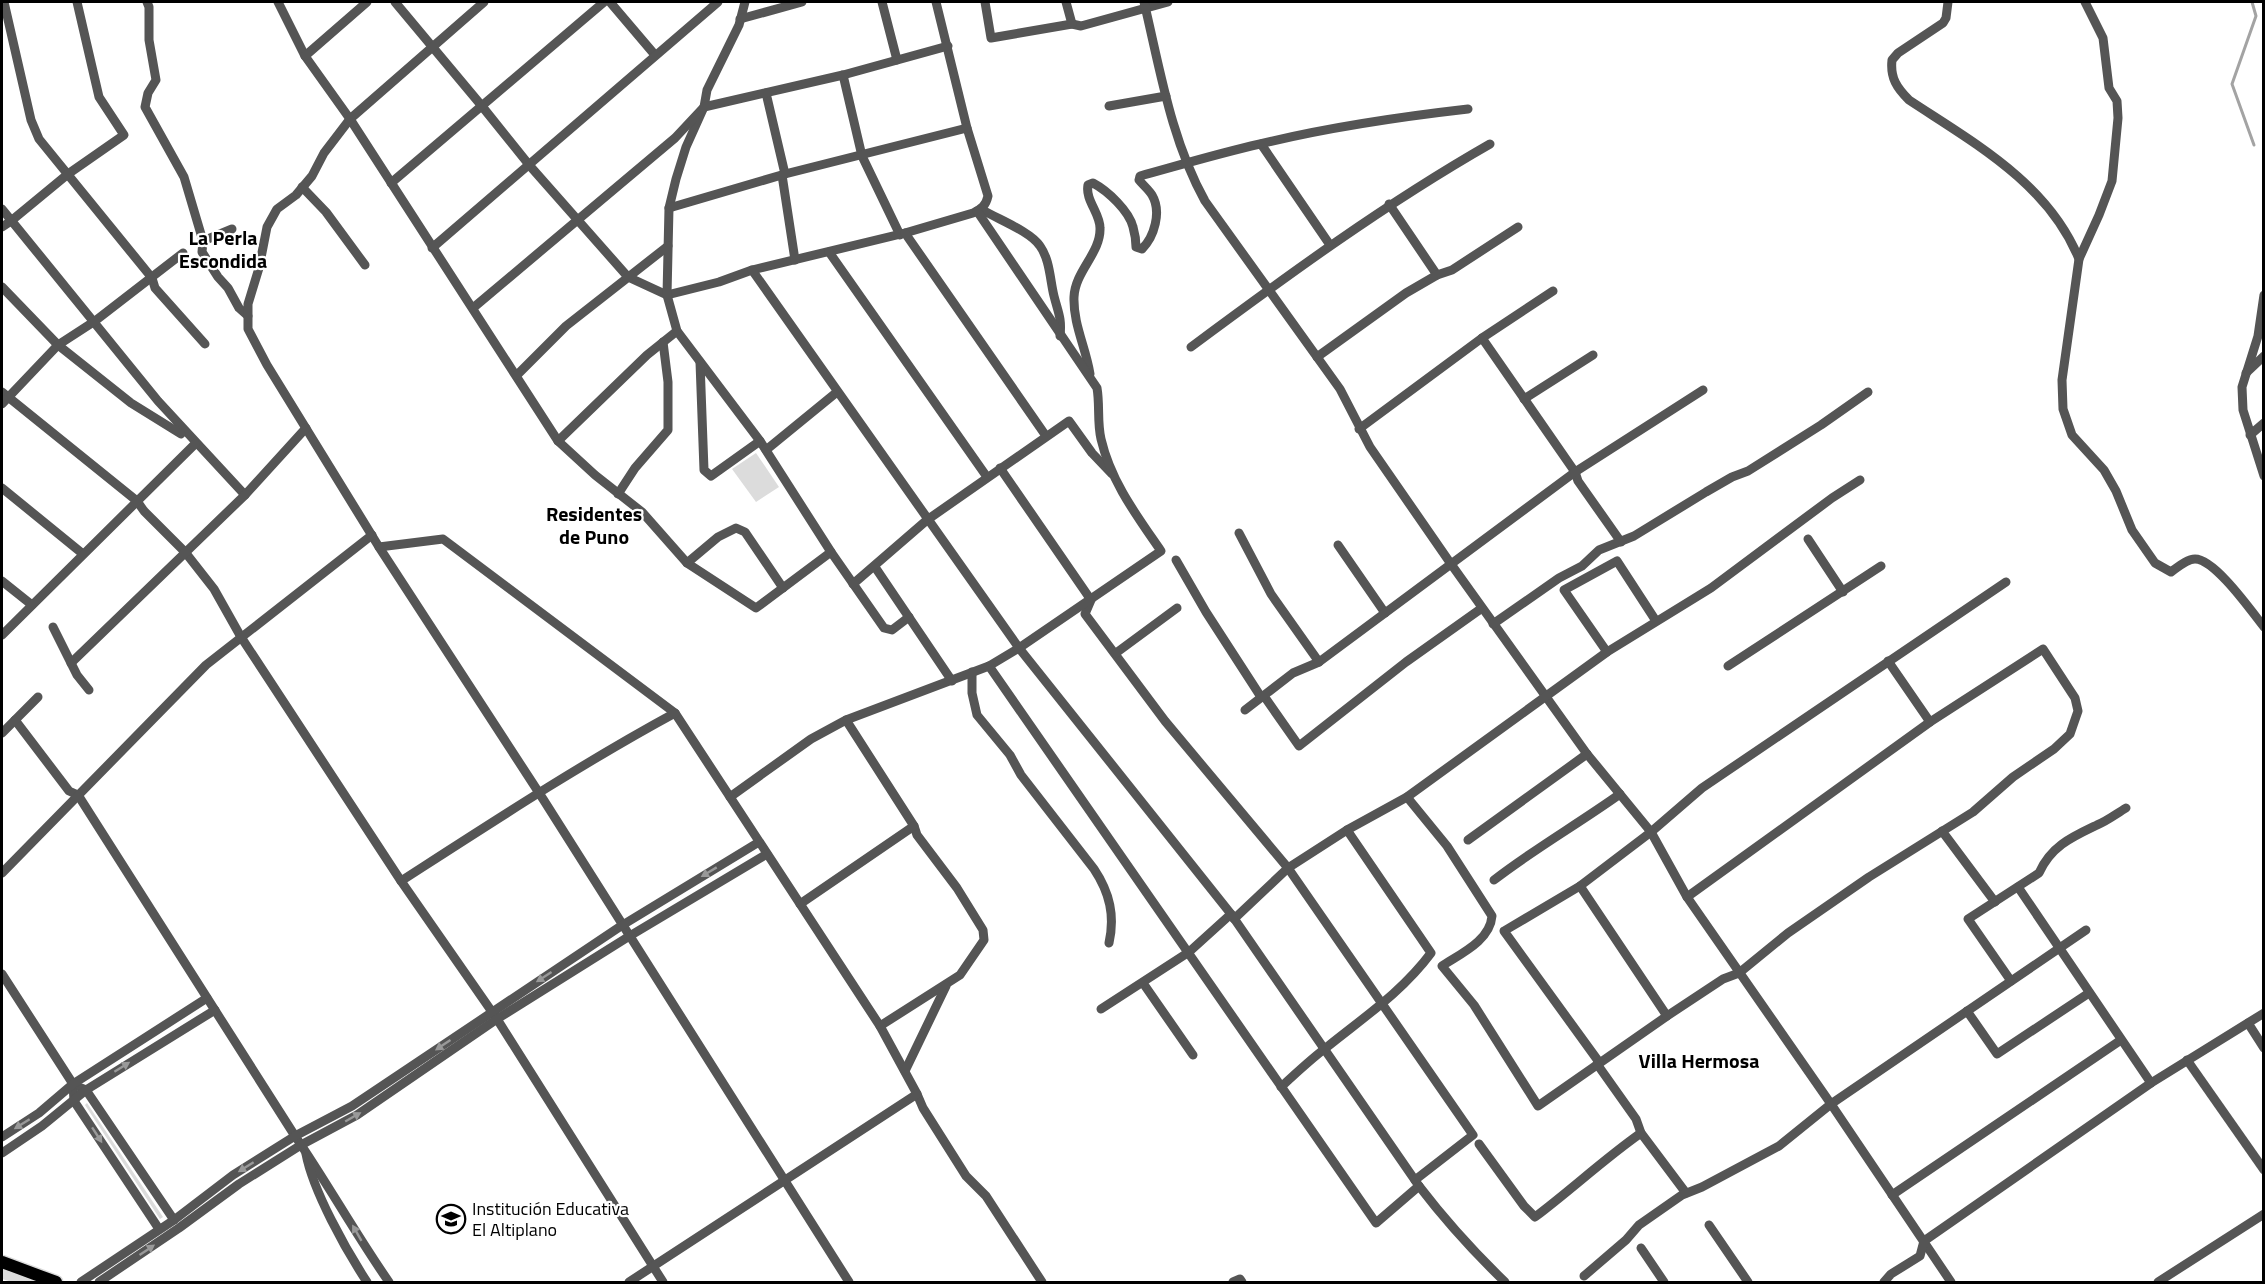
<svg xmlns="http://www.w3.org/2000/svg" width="2265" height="1284" font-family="'Titillium Web',sans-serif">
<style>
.green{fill:#dcdcdc}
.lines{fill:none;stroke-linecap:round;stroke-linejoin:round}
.stream{stroke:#a3a3a3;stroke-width:3}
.major-casing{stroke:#dbdbdb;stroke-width:15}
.minor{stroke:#555;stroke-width:9}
.major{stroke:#000;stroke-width:12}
.oneway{fill:#999}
.labels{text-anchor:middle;stroke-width:4.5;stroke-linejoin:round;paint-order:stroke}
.poi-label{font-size:18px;fill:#000;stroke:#fff;text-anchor:start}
.neighbourhood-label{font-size:20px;font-weight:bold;fill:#000;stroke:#fff}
</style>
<rect width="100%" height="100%" fill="#fff"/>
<g class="green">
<polygon points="756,453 779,487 756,502 732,469"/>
<polygon points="87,1103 163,1217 160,1219 85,1105"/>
<polygon points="2,1266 43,1282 12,1282 2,1279"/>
</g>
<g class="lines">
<polyline class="stream" points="2252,2 2256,16 2232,84 2254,145"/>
<g class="major-casing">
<polyline id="major" points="2,1262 56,1282"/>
</g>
<g class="minor">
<polyline points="4,2 31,120 39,139 152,278 155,288 205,344"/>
<polyline points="147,2 149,7 149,40 156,80 148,93 145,107 184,177 203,241 202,252 218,277 228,288 239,308 248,316"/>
<polyline points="278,2 305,56 350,119 558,441 595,475 642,512 687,563 756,608 831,552"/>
<path d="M395 2 481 105 530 166 628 277 667 295 719 282 752 270 905 233 973 213C982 209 986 205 988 196L967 128 936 2"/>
<polyline points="484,2 350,119 324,153 312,176 296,195 277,209 267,227 259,268 248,304 248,329 267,365 379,547 543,799 849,1282"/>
<polyline points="610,2 655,55"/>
<polyline points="745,2 739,25 707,90 704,107 686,147 676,179 669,208 667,295 677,331 760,441 831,552 884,628 892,630 909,617"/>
<polyline points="882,2 897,60"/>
<polyline points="985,2 991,38 1072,24 1081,26 1168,2"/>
<polyline points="1066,2 1072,24"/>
<path d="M1144 2C1160 69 1171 140 1205 201L1340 389 1370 447 1451 564 1587 754 1651 832 1687 897 1831 1104 1951 1282"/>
<path d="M1948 2 1946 18 1943 23 1898 53 1892 60C1890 78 1897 88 1909 100 1974 143 2048 183 2079 259L2062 380 2063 409 2072 435 2104 470 2116 491 2132 530 2155 563 2171 572C2178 567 2187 559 2195 559 2215 559 2252 612 2264 627"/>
<polyline points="740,19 802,2"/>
<polyline points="305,56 367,2"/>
<polyline points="843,75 862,156 900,235"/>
<polyline points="766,93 785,174"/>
<polyline points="1109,106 1166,96"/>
<polyline points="1261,144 1330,245"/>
<polyline points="782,175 795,260"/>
<polyline points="391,183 604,2"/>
<polyline points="302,187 326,212 365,265"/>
<polyline points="1389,204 1437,275"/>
<polyline points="669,208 785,174 967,128"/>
<polyline points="2,209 158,401 245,495"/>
<path d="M981 209C997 219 1030 231 1040 246 1050 260 1050 280 1054 296 1058 312 1062 318 1060 336"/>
<polyline points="2,227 11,221 68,174 124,135 99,97 77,2"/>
<polyline points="905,233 1046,436"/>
<polyline points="203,241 232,229"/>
<polyline points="432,248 718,2"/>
<polyline points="829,252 987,477"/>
<polyline points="2079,259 2099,215 2112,181 2118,118 2117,101 2109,88 2103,38 2085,2"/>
<path d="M752 270 1019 648 1231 914 1419 1186C1445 1220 1474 1252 1505 1282"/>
<polyline points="2,287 58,345 131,403 181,434"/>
<polyline points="2264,295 2258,336 2242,387 2243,410 2264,476"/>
<polyline points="473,308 675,138 704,107 843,75 948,46"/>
<polyline points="1482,338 1575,472 1578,481 1621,542"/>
<path d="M1191 347C1288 275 1385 204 1490 144"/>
<polyline points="1317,357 1406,293 1437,275 1452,270 1518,227"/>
<polyline points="700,362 704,470 711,476 760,441"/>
<polyline points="2246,373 2264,356"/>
<path d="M1090 374C1086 348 1073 324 1074 297 1075 271 1101 253 1100 228 1100 213 1085 200 1088 185L1093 183C1108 191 1129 211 1133 227 1135 234 1136 241 1136 247L1142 249C1154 237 1162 212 1152 195 1149 190 1143 185 1139 180L1140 176C1180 165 1220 153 1260 144 1329 127 1398 117 1468 109"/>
<polyline points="517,375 566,326 668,246"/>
<polyline points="2,392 137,501 144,511 185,552 214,589 241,637 401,881 497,1019 663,1282"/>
<polyline points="1524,399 1593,355"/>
<polyline points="2,404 58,345 95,321 183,253"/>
<polyline points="1359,429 1482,338 1553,291"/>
<polyline points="2250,435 2264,423"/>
<polyline points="558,441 647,355 677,331"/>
<polyline points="766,450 837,392"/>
<polyline points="1000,468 1091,600 1085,614 1165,721 1288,868 1473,1135 1415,1180"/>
<polyline points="2,488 83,554"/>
<polyline points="618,494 635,468 668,430 668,382 663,342"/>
<polyline points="1239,533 1271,594 1319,662"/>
<polyline points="1808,539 1843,592"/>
<polyline points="1338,545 1385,613"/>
<polyline points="379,547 443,539 675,713 880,1026 917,1094 923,1108 966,1176 986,1196 1042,1282"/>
<polyline points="1176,560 1206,612 1261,697"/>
<polyline points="687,563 718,537 736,528 745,532 783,588"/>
<polyline points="875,567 952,681"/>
<polyline points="2,581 32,605"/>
<polyline points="853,584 927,520 1069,421 1092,453 1112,474"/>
<polyline points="1493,624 1559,578 1582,566 1599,550 1634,536 1706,492 1732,477 1748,471 1821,425 1868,392"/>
<polyline points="53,627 77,675 89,690"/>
<polyline points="2,635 195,444"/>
<polyline points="1607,652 1564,590 1617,561 1656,621"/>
<polyline points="1116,653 1177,608"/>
<polyline points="1888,661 1930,722"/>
<polyline points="71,663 245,495 306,428"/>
<polyline points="989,666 1376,1223 1419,1186"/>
<polyline points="1728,666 1881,566"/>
<path d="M972 672V693L977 715 1010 755 1021 775 1094 869C1110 893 1115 916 1109 943"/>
<polyline points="1264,696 1299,746 1406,662 1482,608"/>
<polyline points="1245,710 1293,673 1319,662 1575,472 1703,390"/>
<path d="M15 720 69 791 78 795 295 1136C328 1184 356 1235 389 1282"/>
<polyline points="846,720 914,826 917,835 957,888 983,930 984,940 960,975 880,1026"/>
<polyline points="2,733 38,697"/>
<path d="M730 797 811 739 846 720 989 666 1019 648 1161 551C1137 516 1111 482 1101 439 1097 422 1100 405 1097 388L977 211"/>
<path d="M1407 797 1447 846 1492 916C1490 941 1460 954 1442 966L1474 1005 1538 1106 1667 1016 1723 979 1739 973 1788 933 1869 877 1973 812 2013 777 2054 749 2070 734 2078 711 2075 698 2043 649 1930 722 1687 897"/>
<polyline points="1942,831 1995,902"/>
<polyline points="1468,840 1587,754"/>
<polyline points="2,873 206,665 372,535"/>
<path d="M1494 880C1534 849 1578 824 1620 794"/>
<path d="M401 881C491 823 581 764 675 713"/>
<polyline points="1580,886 1667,1016"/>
<polyline points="2018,887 2151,1083"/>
<polyline points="800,904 914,826"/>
<polyline points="1234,919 1288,868 1347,830 1407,797 1607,652 1711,588 1832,498 1860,480"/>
<polyline points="2,974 73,1084 74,1101 159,1229"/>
<path d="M2011 981 1968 919 2039 873C2051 846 2072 837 2097 825 2107 821 2116 814 2126 808"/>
<polyline points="1143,983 1193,1055"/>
<polyline points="1101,1009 1189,952 1231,914"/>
<polyline points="1967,1011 1997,1054 2089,993"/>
<polyline points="2248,1023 2264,1048"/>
<polyline points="2187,1060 2264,1170"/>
<polyline points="1599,1062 1504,931 1580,886 1651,832 1702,788 2006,582"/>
<polyline points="1597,1064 1636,1119 1641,1133 1686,1193"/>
<polyline points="905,1071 946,986"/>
<path d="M1281 1087C1296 1073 1311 1059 1327 1047 1364 1017 1402 992 1431 953L1347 830"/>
<polyline points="81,1088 86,1090 174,1220"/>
<polyline points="2,1137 39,1113 73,1084 207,998"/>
<path d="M1479 1144 1524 1206 1535 1217C1571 1190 1604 1159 1641 1133"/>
<polyline points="2,1153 42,1126 86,1090 215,1010"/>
<path d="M306 1154C313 1191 346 1250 367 1282"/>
<polyline points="1892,1195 2121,1040"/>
<polyline points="1709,1225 1748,1282"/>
<polyline points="1641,1248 1664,1282"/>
<polyline points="1584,1276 1626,1240 1639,1225 1682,1195 1702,1187 1779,1146 1831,1104 2086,930"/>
<polyline points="81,1282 174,1220 233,1175 295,1136 352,1106 621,926 759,842"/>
<polyline points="99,1282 179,1228 239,1184 301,1145 357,1115 497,1019 628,937 767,854"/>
<polyline points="629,1282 917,1094"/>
<polyline points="1233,1282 1240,1279 1242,1282"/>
<polyline points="1884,1282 1891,1274 1920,1256 1924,1241 2151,1083 2264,1013"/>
<polyline points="2158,1282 2264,1214"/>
</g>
<use href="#major" class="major"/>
</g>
<defs><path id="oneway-solid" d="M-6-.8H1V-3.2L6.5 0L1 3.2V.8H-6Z" transform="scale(1.5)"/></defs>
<g class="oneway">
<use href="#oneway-solid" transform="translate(709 872) rotate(149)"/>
<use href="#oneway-solid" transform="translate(544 977) rotate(147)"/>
<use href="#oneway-solid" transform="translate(443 1045) rotate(146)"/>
<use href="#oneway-solid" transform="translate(122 1067) rotate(-32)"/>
<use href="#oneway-solid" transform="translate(353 1117) rotate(-30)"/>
<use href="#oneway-solid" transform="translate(22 1124) rotate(148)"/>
<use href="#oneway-solid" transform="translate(97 1135) rotate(57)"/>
<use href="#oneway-solid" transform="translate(246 1167) rotate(148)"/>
<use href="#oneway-solid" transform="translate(357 1233) rotate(-120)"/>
<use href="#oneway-solid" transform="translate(147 1250) rotate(-34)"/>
</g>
<defs>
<g id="school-ring" transform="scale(1.5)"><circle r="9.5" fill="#fff" stroke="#000" stroke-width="1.5"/><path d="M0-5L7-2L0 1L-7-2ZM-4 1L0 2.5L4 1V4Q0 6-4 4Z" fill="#000"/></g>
</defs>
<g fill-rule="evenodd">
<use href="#school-ring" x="451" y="1219"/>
</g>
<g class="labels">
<g class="poi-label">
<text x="472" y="1215">Institución Educativa<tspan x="472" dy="21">El Altiplano</tspan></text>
</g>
<g class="neighbourhood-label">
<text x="223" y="245">La Perla<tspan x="223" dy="23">Escondida</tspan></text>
<text x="594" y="521">Residentes<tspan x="594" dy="23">de Puno</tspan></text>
<text x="1699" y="1068">Villa Hermosa</text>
</g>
</g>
<rect width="2265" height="1284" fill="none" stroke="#000000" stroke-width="6"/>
</svg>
